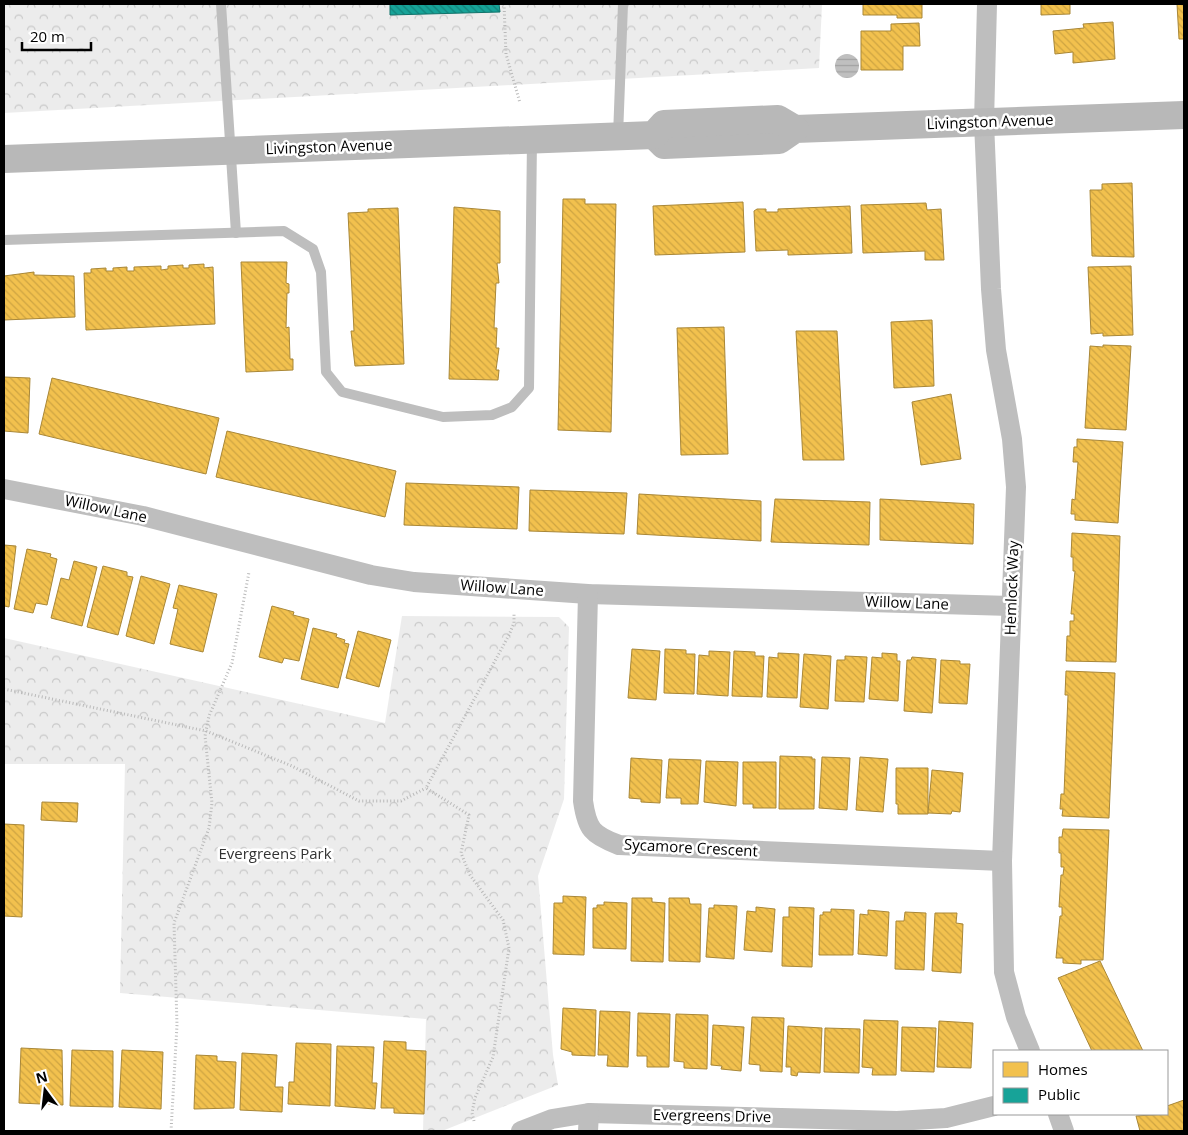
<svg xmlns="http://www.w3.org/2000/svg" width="1188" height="1135" font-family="'Open Sans',sans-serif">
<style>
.park{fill:url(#park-crowns)}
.water{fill:url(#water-rules)}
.homes{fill:url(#homes-back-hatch);stroke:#a98737}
.public{fill:url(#public-back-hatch);stroke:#10726a}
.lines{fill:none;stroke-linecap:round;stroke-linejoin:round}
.path{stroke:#b9b9b9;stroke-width:3;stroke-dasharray:1 2.5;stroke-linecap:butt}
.lane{stroke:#bebebe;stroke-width:10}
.street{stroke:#bebebe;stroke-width:20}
.secondary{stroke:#b8b8b8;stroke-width:28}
.labels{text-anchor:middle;stroke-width:5;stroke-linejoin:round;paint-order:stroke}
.street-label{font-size:15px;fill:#000;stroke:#fff}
.park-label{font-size:15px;fill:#333;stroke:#fff}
</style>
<defs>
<pattern id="park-crowns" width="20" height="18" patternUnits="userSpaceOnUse" patternTransform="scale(1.25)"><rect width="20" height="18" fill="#ececec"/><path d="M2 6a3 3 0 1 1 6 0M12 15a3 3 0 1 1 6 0" fill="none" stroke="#c9c9c9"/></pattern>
<pattern id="water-rules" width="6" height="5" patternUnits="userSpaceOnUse" patternTransform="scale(1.25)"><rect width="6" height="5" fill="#bfbfbf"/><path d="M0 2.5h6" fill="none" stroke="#a2a2a2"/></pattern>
<pattern id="homes-back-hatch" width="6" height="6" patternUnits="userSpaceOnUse" patternTransform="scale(1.25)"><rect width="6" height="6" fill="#f2c14e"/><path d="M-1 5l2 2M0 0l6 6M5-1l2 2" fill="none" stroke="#cea442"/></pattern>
<pattern id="public-back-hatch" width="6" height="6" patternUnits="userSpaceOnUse" patternTransform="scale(1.25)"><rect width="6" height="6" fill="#17a398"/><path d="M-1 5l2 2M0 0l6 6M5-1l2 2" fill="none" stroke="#12827a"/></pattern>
</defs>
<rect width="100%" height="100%" fill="#fff"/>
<g class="park">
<polygon points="4,4 822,4 819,68 4,113"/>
<polygon points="402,616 559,617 569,627 564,799 538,876 553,1055 558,1085 442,1131 423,1131 426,1019 120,993 125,764 4,764 4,638 385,723"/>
</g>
<circle class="water" cx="847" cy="66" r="12"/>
<g class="homes">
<polygon points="863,4 922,4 922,18 897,18 897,15 863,15"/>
<polygon points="1041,4 1100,4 1070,4 1070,14 1041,15"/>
<polygon points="1177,4 1184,4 1184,39 1179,39"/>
<polygon points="1113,22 1115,59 1073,63 1073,52 1055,54 1053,31 1084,28 1083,24"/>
<polygon points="919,23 920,46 903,46 903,70 861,70 861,31 891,31 891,24"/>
<polygon points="1132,183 1134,257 1092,256 1090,190 1102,190 1102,184"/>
<polygon points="563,199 585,199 585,204 616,204 611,432 558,430"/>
<polygon points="743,202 745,252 655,255 653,206"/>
<polygon points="926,203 927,210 941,209 944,260 925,260 925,251 863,253 861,205"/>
<polygon points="850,206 852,253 788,255 788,250 756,251 754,211 757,209 766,209 766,212 778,212 778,209"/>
<polygon points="454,207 500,211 500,263 497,263 499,283 496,283 494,328 497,328 496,348 499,348 496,370 499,370 498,380 449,379"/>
<polygon points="398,208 404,364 355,366 351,331 354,331 348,213 368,212 368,209"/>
<polygon points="241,262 287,262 286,283 289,284 289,293 287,293 286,328 289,327 290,359 293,359 293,370 246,372"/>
<polygon points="204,264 204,268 213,267 215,324 86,330 84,273 91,273 91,269 106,268 106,271 113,271 113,268 127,267 127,271 134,271 134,267 161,266 161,270 168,269 168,266 183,265 183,268 189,268 189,265"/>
<polygon points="1131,266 1133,335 1103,336 1103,333 1091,334 1088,267"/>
<polygon points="34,272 34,275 74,276 75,317 4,320 4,276"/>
<polygon points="932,320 934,386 894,388 891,322"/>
<polygon points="724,327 728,454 681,455 677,328"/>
<polygon points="796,331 837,331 844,460 803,460"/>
<polygon points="1103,345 1131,346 1126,430 1085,428 1090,346 1103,347"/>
<polygon points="4,377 30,378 28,433 4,431"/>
<polygon points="52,378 219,418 206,474 39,434"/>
<polygon points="951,394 961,459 921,465 912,402"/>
<polygon points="227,431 396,471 385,517 216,477"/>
<polygon points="1077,439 1123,442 1118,523 1075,520 1075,514 1071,514 1072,499 1075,500 1078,462 1073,462 1074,447 1077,447"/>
<polygon points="406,483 519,487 517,529 404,525"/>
<polygon points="530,490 627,493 624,534 529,531"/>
<polygon points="639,494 761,501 761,541 637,534"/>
<polygon points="775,499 870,502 869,545 771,542"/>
<polygon points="880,499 974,504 973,544 880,540"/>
<polygon points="1072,533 1120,536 1116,662 1066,661 1067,636 1070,636 1070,621 1074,621 1074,614 1071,614 1075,571 1073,571 1073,557 1071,557"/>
<polygon points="4,545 16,546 9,607 4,606"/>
<polygon points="27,549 51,554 50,557 57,559 47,605 36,603 33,613 14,609"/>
<polygon points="74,561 97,567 82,626 51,618 61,578 69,580"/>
<polygon points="103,566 127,572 127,576 133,577 118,635 87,627"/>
<polygon points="141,576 170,584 154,644 126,636"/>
<polygon points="179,585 217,594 203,652 170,644 178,609 173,608"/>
<polygon points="272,606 294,612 293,615 309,619 299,661 284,658 282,663 259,657"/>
<polygon points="313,628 337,634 336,637 345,640 344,643 349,644 338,688 301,679"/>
<polygon points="358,631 391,640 379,687 346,678"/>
<polygon points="632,649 660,651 656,700 628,698"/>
<polygon points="665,649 686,650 686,654 695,654 694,694 664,693"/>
<polygon points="709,651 730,652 728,696 697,694 699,655 709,656"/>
<polygon points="734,651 755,652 755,656 764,656 762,697 732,696"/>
<polygon points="778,653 799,654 797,698 767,697 769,657 778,658"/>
<polygon points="882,653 897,654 897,661 900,661 898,701 869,699 872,657 882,658"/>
<polygon points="804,654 831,656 828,709 800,707"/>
<polygon points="845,656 867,657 864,702 835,701 837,660 845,660"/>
<polygon points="912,657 936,659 932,713 904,711 907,660 911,660"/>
<polygon points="941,660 960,661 960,664 970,664 967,704 939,703"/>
<polygon points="1066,671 1115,673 1109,818 1062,816 1063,809 1060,809 1061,794 1064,794 1068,695 1065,695"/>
<polygon points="780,756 812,757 812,759 815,759 814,809 779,809"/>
<polygon points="822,757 850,758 847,810 819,808"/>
<polygon points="860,757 888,759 883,812 856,810"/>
<polygon points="631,758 662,760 660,803 641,802 641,799 629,798"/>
<polygon points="669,759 701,760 698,804 681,804 681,798 666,798"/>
<polygon points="706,761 738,762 736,806 704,802"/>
<polygon points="743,762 776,762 776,808 753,808 753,804 743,804"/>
<polygon points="896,768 928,768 928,814 898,814 898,804 896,804"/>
<polygon points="932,770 963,773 960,812 952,811 951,814 928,813"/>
<polygon points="42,802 78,803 77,822 41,820"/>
<polygon points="4,824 24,825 22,917 4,916"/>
<polygon points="1063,829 1109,830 1103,960 1081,960 1081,964 1063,963 1063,958 1056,958 1060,916 1062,916 1062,907 1059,907 1061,875 1063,875 1064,867 1061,867 1061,853 1059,853 1059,837 1062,837"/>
<polygon points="563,896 586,897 584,955 553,954 554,903 563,903"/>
<polygon points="632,898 652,898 652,902 665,903 663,962 631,961"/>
<polygon points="669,898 689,898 690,904 701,904 700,962 669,961"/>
<polygon points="604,902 627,903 626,949 593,948 593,908 597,908 597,905 604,905"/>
<polygon points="714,905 737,906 734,959 706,957 709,908 714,908"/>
<polygon points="756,907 775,909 772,952 744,950 747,911 756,912"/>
<polygon points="789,907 814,908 812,967 782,966 783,917 789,917"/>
<polygon points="831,909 854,910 853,955 819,955 820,915 823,915 823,912 831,912"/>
<polygon points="868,910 889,912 887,956 858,954 860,914 868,915"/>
<polygon points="905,912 926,913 924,970 895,969 896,921 904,921"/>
<polygon points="935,913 957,913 956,923 963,924 961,973 932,971"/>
<polygon points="1100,961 1143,1051 1092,1051 1058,978"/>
<polygon points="563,1008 596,1010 595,1056 572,1055 572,1052 561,1049"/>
<polygon points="600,1011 630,1012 628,1067 607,1066 608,1055 598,1055"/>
<polygon points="638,1013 670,1014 669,1067 647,1067 647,1056 637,1056"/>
<polygon points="676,1014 708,1015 707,1069 684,1068 684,1062 674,1061"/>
<polygon points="752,1017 784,1018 782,1072 760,1071 760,1065 749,1064"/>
<polygon points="864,1020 898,1021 896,1075 872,1075 873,1068 862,1067"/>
<polygon points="939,1021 973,1023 971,1068 937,1067"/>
<polygon points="713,1025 744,1027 741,1071 721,1069 722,1066 711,1065"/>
<polygon points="788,1026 822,1028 820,1073 798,1072 797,1076 791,1075 791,1067 786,1067"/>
<polygon points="902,1027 936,1028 934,1072 901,1071"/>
<polygon points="825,1028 860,1029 859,1073 824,1072"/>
<polygon points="384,1041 406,1042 406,1050 426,1051 424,1114 394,1113 394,1108 381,1108"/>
<polygon points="296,1043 331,1044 330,1106 288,1104 289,1082 294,1082"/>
<polygon points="337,1046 374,1047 372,1083 377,1083 375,1109 335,1106"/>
<polygon points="21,1048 62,1050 63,1105 19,1103"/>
<polygon points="72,1050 113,1051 113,1107 70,1106"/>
<polygon points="122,1050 163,1052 161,1109 119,1107"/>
<polygon points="242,1053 277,1055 275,1087 283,1087 282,1112 240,1110"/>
<polygon points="196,1055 217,1056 217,1061 236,1062 234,1108 194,1109"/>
<polygon points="1184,1100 1184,1131 1140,1131 1136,1116 1167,1114 1167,1106"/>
</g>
<polygon class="public" points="390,4 499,4 500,12 390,15"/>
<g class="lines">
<g class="path">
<polyline points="504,4 506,54 520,103"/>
<polyline points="4,689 206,731 292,766 359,801 401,801 426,788"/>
<polyline points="474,1121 472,1113 475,1098 493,1057 509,948 503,920 470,875 461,853 469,815 426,788 509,635 514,623 514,614"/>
<polyline points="171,1131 177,1025 174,923 209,828 212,803 205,736 209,716 232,663 249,572"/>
</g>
<g class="lane">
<polyline points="221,4 236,233"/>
<polyline points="618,136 623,4"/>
<polyline points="4,240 284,231 313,249 321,272 326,372 342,392 443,417 492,415 512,407 529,388 532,140"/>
</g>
<g class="street">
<polyline points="987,4 984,122 991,289 996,350 1012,439 1016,487 1002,861 1004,972 1016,1017 1030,1051"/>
<polyline points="4,489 143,516 371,575 414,582 588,594 1011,606"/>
<path d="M588 594 583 801C587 829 592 835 619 845L1002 861"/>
<polyline points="1058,1114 1064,1131"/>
<polyline points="521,1131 552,1119 589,1113 897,1121 946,1118 994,1106"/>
<polyline points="588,1131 589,1113"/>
</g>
<g class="secondary">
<polyline points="654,135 664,145 779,140 795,129 1184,115"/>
<polyline points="4,159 654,135 664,124 778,119 795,129"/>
</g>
</g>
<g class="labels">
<g class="street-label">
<text transform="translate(990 122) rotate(-2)" y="5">Livingston Avenue</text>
<text transform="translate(329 147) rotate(-2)" y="5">Livingston Avenue</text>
<text transform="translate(106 509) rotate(12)" y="5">Willow Lane</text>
<text transform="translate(502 588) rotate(4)" y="5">Willow Lane</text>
<text transform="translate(1012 588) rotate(-88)" y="5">Hemlock Way</text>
<text transform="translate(907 603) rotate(2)" y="5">Willow Lane</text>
<text transform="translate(691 848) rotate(3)" y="5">Sycamore Crescent</text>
<text transform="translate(712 1116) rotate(1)" y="5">Evergreens Drive</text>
</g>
<g class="park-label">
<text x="275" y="859">Evergreens Park</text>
</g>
</g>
<rect width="1188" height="1135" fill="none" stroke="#000000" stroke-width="10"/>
<rect x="993" y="1050" width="175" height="65" fill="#ffffff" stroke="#999999"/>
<rect x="1003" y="1062" width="25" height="15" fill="#f2c14e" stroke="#999999"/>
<text x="1038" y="1075" font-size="15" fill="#000000">Homes</text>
<rect x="1003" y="1088" width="25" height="15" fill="#17a398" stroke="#999999"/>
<text x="1038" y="1100" font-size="15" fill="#000000">Public</text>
<g transform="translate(45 1090) rotate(345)" stroke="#ffffff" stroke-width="4" paint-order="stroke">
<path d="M0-4L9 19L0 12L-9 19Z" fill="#000000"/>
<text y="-8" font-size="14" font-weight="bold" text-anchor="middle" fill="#000000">N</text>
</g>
<path d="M22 42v8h69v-8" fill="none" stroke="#000000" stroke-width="2.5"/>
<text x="30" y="42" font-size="15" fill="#000000" stroke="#ffffff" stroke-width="4" paint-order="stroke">20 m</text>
</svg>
